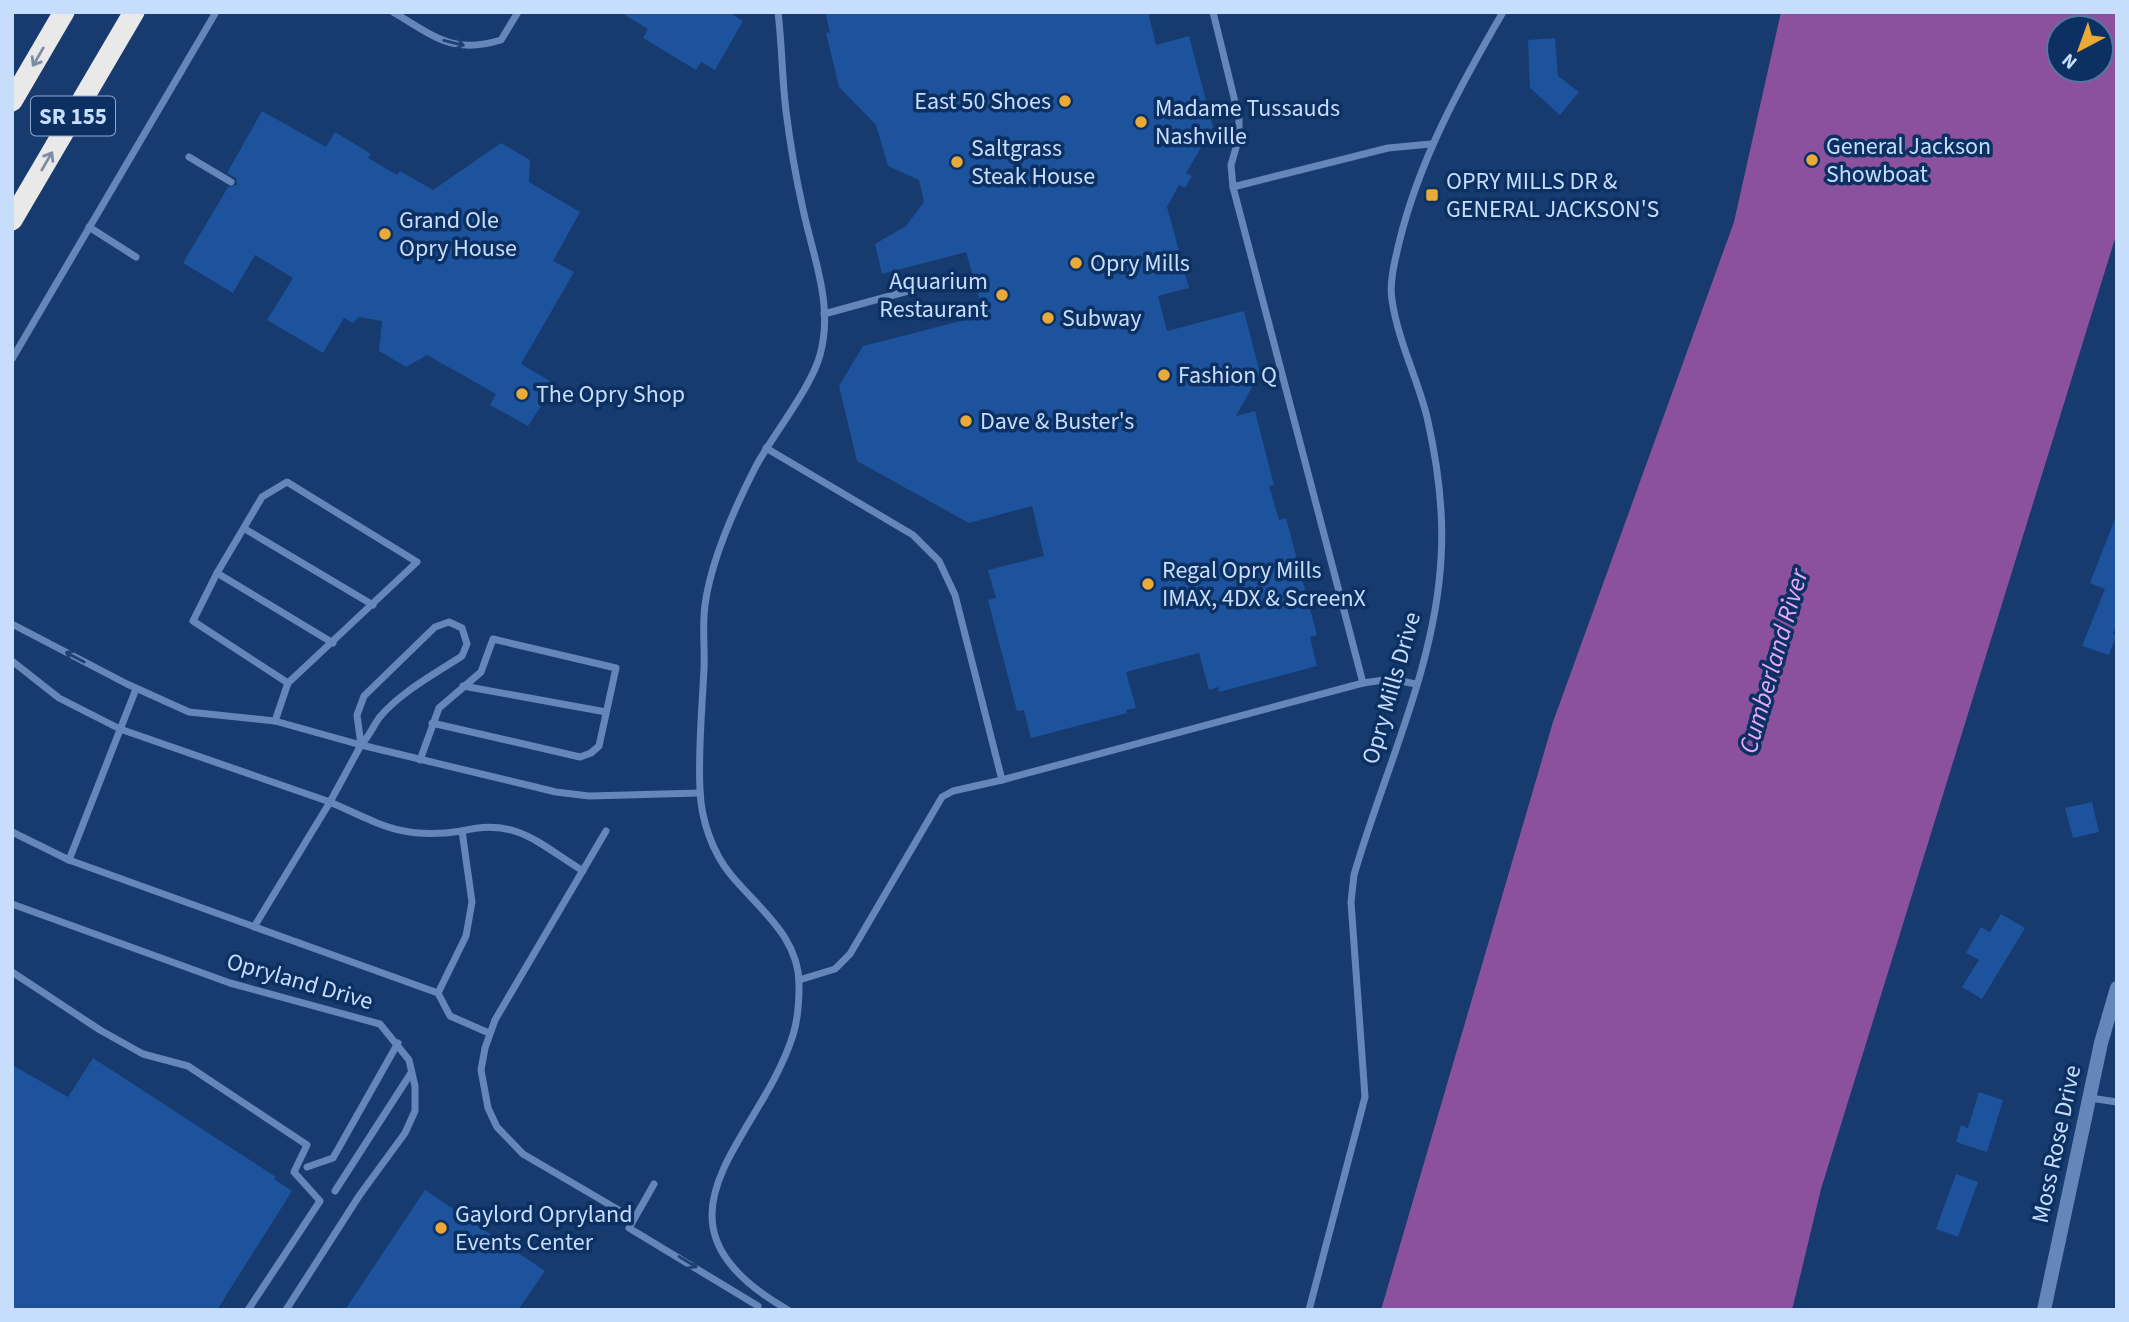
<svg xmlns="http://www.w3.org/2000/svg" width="2129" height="1322" font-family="'Source Sans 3',sans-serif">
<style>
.water{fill:#8c519e;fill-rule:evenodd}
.building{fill:#1d529c}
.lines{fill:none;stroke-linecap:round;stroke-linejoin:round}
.service{stroke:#6486b9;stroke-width:7}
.minor{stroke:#6486b9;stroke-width:14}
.motorway{stroke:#e9e9e9;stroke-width:21}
.oneway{stroke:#1e4173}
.oneway2{stroke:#7a8ca6}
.poi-dot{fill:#eaaa38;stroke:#0c3062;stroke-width:2.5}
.labels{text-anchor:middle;stroke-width:7;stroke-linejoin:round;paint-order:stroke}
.shield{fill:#0c3062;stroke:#8fa9ce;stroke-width:2}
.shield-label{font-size:23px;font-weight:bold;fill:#c7ddfc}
.poi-label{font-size:24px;fill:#c7ddfc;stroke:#0c3062;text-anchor:start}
.street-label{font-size:24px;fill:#c7ddfc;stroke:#0c3062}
.water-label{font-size:26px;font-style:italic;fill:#e7a9fb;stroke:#0c3062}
</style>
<rect width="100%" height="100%" fill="#173b6e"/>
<path class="water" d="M1781 12H2117V232L1821 1189 1792 1310H1381L1553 722 1734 222ZM2059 28H2101V70H2059Z"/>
<g class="building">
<polygon points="620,12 728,12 743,21 715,70 701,62 696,70 643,38 648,29"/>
<polygon points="825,12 1148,12 1156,45 1189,36 1213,127 1186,173 1192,176 1185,188 1179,185 1167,207 1189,288 1158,296 1167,331 1244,311 1260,373 1236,416 1255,411 1274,485 1269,486 1279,520 1286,518 1317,635 1310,637 1317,666 1219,692 1218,687 1209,690 1199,653 1126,672 1136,708 1126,710 1127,713 1031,738 1024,710 1017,711 988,600 996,598 988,570 1044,556 1032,506 969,523 857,461 839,386 863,346 984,315 966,252 882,274 875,244 906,226 924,202 919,180 888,166 876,125 839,87 826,33 830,32"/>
<polygon points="1555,38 1558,76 1579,92 1560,115 1530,88 1528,40"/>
<polygon points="262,111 326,147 335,132 371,154 368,158 397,175 400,171 433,190 501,143 530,160 529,182 580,212 553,261 574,272 521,364 555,384 528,426 490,405 496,394 427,355 406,367 379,351 382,321 358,317 353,323 344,318 323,353 267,320 293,278 255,255 233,293 183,263 228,187 237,185 236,178 227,173"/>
<polygon points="2116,516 2117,623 2113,634 2116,636 2109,655 2082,646 2105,589 2090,583"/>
<polygon points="2092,802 2099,832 2073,838 2065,808"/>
<polygon points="2001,914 2025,928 1982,999 1962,987 1979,960 1966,953 1981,927 1990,932"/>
<polygon points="93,1058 276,1177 274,1179 292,1191 217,1310 12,1310 12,1065 68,1097"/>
<polygon points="1979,1092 2003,1100 1987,1152 1956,1142 1961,1125 1968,1128"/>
<polygon points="1956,1174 1978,1182 1958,1237 1936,1229"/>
<polygon points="425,1190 545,1271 518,1310 345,1310"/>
</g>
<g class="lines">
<g class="service">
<path d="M393 12C434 36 452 55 501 40L518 12"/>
<path d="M778 12C782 45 782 78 786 111 790 143 796 178 803 209 813 257 834 305 820 355 812 386 773 435 756 466 735 507 711 559 705 605 702 626 705 648 704 669 702 709 698 750 700 790 701 819 712 852 731 875 759 909 800 937 799 986 799 1003 798 1019 793 1035 759 1143 632 1220 788 1310"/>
<polyline points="1213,12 1239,118 1239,137 1231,165 1233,187 1363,683"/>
<polyline points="189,157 231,182"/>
<polyline points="1233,187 1388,148 1431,144"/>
<polyline points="89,227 136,257"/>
<polyline points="824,314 941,282"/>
<polyline points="12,359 216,12"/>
<polyline points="766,448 913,535 939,561 955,595 1002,780 1363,683 1391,679 1416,684"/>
<polyline points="245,529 373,605"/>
<polyline points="217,573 333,643"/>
<path d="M449 622 462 628 467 644 462 656C436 673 399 693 379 718 372 728 370 735 361 745L357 715 364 696 435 627Z"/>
<polyline points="12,624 127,684 189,712 275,721 361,745"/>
<polyline points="12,661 59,698 120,729 330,802 361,745 556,792 589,796 700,793"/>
<polyline points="463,686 606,712"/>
<polyline points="275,721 288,683 417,562 287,482 262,497 217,573 193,621 288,683"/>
<polyline points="420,760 439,708 481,672 493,639 616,668 599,746 591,753 580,757 432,723"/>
<polyline points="606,831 495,1020 485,1048 481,1070 488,1108 497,1127 523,1154 634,1219"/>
<polyline points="12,832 69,860 136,689"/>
<polyline points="69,860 438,993 450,1016 489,1033"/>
<polyline points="12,904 230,983 380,1024 409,1060 415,1086 415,1111 405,1133 359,1196 286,1310"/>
<path d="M254 927 330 802C382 825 403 840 462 831"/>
<polyline points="12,972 100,1030 143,1054 188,1066 307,1145 294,1172 320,1201 248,1310"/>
<polyline points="799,980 835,969 850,954 942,797 953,791 1002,780"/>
<path d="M438 993 466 936 472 902 462 831C516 817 539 844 583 871"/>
<polyline points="2090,1098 2117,1102"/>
<polyline points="307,1167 333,1158 398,1043"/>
<polyline points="654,1184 629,1228 758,1306"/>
<polyline points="335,1191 411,1073"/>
<path d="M1309 1310 1365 1097 1351 902 1354 875C1384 771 1435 668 1441 559 1444 514 1437 461 1427 417 1417 377 1398 341 1392 300 1389 283 1395 260 1399 243 1419 160 1460 86 1503 12"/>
</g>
<polyline class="minor" points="2044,1310 2101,1043 2117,988"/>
<g class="motorway">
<polyline points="12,101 64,12"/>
<polyline points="12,220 134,12"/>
</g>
</g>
<defs><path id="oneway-shaft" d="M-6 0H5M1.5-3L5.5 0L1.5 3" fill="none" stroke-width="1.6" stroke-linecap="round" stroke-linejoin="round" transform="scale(1.75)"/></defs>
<g class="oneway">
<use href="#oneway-shaft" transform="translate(454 43) rotate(14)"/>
<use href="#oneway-shaft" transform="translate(75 657) rotate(-152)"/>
<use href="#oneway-shaft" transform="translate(688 1262) rotate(31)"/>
</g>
<g class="oneway2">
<use href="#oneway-shaft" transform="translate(38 57) rotate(120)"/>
<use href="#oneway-shaft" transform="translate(47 161) rotate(-60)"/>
</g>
<g class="poi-dot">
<circle cx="1065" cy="101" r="7"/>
<circle cx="1141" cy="122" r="7"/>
<circle cx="1812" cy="160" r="7"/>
<circle cx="957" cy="162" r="7"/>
<rect x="1425" y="188" width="14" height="14" rx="3.5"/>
<circle cx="385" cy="234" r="7"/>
<circle cx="1076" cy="263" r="7"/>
<circle cx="1002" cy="295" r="7"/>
<circle cx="1048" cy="318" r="7"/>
<circle cx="1164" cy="375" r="7"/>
<circle cx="522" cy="394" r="7"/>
<circle cx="966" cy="421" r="7"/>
<circle cx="1148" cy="584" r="7"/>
<circle cx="441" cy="1228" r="7"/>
</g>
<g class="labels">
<rect class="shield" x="31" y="96.5" width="84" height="39" rx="5"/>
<g class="shield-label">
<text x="73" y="124">SR 155</text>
</g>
<g class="poi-label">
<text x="1051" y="109" text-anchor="end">East 50 Shoes</text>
<text x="1155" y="116">Madame Tussauds<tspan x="1155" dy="28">Nashville</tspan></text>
<text x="1826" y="154">General Jackson<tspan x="1826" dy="28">Showboat</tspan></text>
<text x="971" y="156">Saltgrass<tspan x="971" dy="28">Steak House</tspan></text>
<text x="1446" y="189">OPRY MILLS DR &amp;<tspan x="1446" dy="28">GENERAL JACKSON'S</tspan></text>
<text x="399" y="228">Grand Ole<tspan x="399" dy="28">Opry House</tspan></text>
<text x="1090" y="271">Opry Mills</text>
<text x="988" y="289" text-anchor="end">Aquarium<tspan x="988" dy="28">Restaurant</tspan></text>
<text x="1062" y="326">Subway</text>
<text x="1178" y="383">Fashion Q</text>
<text x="536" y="402">The Opry Shop</text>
<text x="980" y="429">Dave &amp; Buster's</text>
<text x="1162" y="578">Regal Opry Mills<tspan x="1162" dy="28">IMAX, 4DX &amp; ScreenX</tspan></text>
<text x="455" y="1222">Gaylord Opryland<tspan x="455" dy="28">Events Center</tspan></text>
</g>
<g class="street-label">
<text transform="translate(1391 688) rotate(-74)" y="8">Opry Mills Drive</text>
<text transform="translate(300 981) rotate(16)" y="8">Opryland Drive</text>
<text transform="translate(2056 1144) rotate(-78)" y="8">Moss Rose Drive</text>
</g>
<g class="water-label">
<text transform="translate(1773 661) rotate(-74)" y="9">Cumberland River</text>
</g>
</g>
<rect width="2129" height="1322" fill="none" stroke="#c7ddfc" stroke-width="28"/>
<g transform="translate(2080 49) rotate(221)"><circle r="33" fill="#0c3062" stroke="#5775a0" stroke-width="2"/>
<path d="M0-5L12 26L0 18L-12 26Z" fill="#eaaa38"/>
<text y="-10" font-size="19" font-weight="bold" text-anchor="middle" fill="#c7ddfc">N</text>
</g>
</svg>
